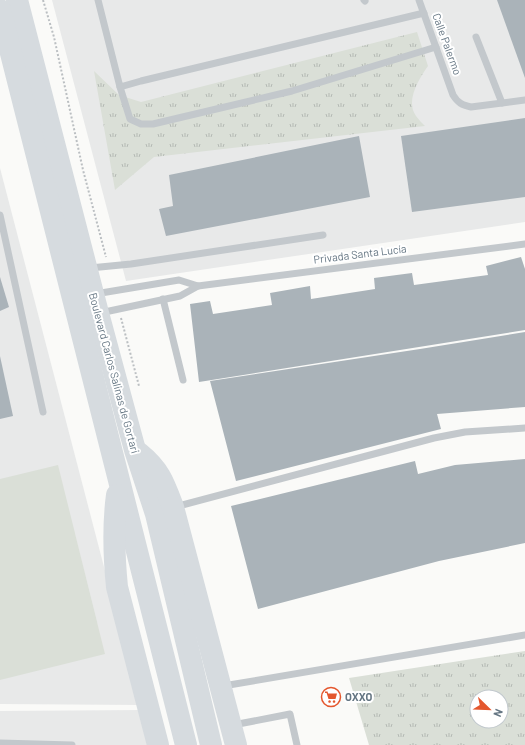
<svg xmlns="http://www.w3.org/2000/svg" width="525" height="745" font-family="Barlow,sans-serif">
<style>
.built{fill:#e8e9e9}
.grass{fill:url(#grass-tufts);fill-rule:evenodd}
.park{fill:#dadfd7}
.building{fill:#aab3b9}
.lines{fill:none;stroke-linecap:round;stroke-linejoin:round}
.path{stroke:#bbbfc2;stroke-width:2;stroke-dasharray:2 2;stroke-linecap:butt}
.service{stroke:#c3c8cc;stroke-width:7}
.primary{stroke:#d6dbdf;stroke-width:22}
.labels{text-anchor:middle;stroke-width:4;stroke-linejoin:round;paint-order:stroke}
.street-label{font-size:11px;fill:#657683;stroke:#fff}
.poi-label{font-size:11px;font-weight:bold;fill:#657683;stroke:#fff;text-anchor:start}
</style>
<defs>
<pattern id="grass-tufts" width="24" height="20" patternUnits="userSpaceOnUse"><rect width="24" height="20" fill="#dadfd7"/><path d="M3 7l-1-3M5 7V3M7 7l1-3M15 17l-1-3M17 17v-4M19 17l1-3" fill="none" stroke="#b4b9b4"/></pattern>
</defs>
<rect width="100%" height="100%" fill="#fafaf8"/>
<g class="built">
<polygon points="52,0 525,0 525,222 126,281"/>
<polygon points="0,168 140,705 0,704"/>
<polygon points="142,710 151,745 0,745 0,711"/>
</g>
<g class="grass">
<path d="M417 32 428 66C419 79 405 101 416 116 419 120 422 123 425 126L154 157 115 190 94 71 119 95 141 102Z"/>
<path d="M525 651V745H369L349 678ZM477 697H501V721H477Z"/>
</g>
<polygon class="park" points="58,465 105,654 0,680 0,479"/>
<g class="building">
<polygon points="497,0 525,0 525,78"/>
<polygon points="525,118 525,197 412,212 401,136"/>
<polygon points="359,136 370,197 166,236 159,209 173,206 169,175"/>
<polygon points="521,257 525,269 525,330 199,382 190,304 210,301 213,314 272,305 270,293 310,286 311,299 375,289 374,278 412,273 414,285 488,275 486,266"/>
<polygon points="0,277 9,307 0,311"/>
<polygon points="525,332 525,407 437,414 441,429 236,481 210,381 420,349"/>
<polygon points="0,356 13,416 0,419"/>
<polygon points="525,459 525,543 439,561 258,609 231,506 415,461 418,474 455,465"/>
</g>
<g class="lines">
<g class="path">
<polyline points="43,0 54,37 83,170 106,257"/>
<polyline points="121,318 139,386"/>
</g>
<g class="service">
<polyline points="98,0 120,87 141,81 424,13"/>
<polyline points="364,0 365,1"/>
<path d="M419 0 453 95C458 103 462 105 471 107L525 100"/>
<polyline points="476,37 502,103"/>
<polyline points="120,87 130,119 141,124 153,124 292,91 436,47"/>
<polyline points="0,215 43,412"/>
<polyline points="90,268 131,264 323,235"/>
<polyline points="95,294 179,280 198,286"/>
<polyline points="163,299 183,380"/>
<polyline points="100,313 180,296 198,286 525,244"/>
<polyline points="175,507 434,438 465,432 525,428"/>
<polyline points="223,686 525,635"/>
<polyline points="233,725 290,714 297,745"/>
<polyline points="0,743 72,745"/>
</g>
<g class="primary">
<polyline points="17,0 98,313 135,450 156,514 211,745"/>
<polyline points="0,10 186,745"/>
<path d="M139 453C160 470 164 483 173 507L236 745"/>
<path d="M117 495C113 525 114 557 117 587L158 745"/>
</g>
</g>
<defs>
<g id="supermarket-ring" transform="scale(1)"><circle r="9.5" fill="#fff" stroke="#e4572e" stroke-width="1.5"/><path d="M-6-5.5h2.5l.6 2H6L4.5 2H-2.5L-4.4-4H-6ZM-1.5 3.2a1.3 1.3 0 1 0 .1 0ZM3 3.2a1.3 1.3 0 1 0 .1 0Z" fill="#e4572e"/></g>
</defs>
<g fill-rule="evenodd">
<use href="#supermarket-ring" x="331" y="697"/>
</g>
<g class="labels">
<g class="street-label">
<text transform="translate(447 44) rotate(70)" y="4">Calle Palermo</text>
<text transform="translate(360 254) rotate(-7)" y="4">Privada Santa Lucía</text>
<text transform="translate(114 373) rotate(75)" y="4">Boulevard Carlos Salinas de Gortari</text>
</g>
<g class="poi-label">
<text x="345" y="701">OXXO</text>
</g>
</g>
<g transform="translate(489 709) rotate(113)"><circle r="19" fill="#ffffff" stroke="#c1c8cd"/>
<path d="M0-3L7 15L0 10L-7 15Z" fill="#e4572e"/>
<text y="-6" font-size="11" font-weight="bold" text-anchor="middle" fill="#657683">N</text>
</g>
</svg>
